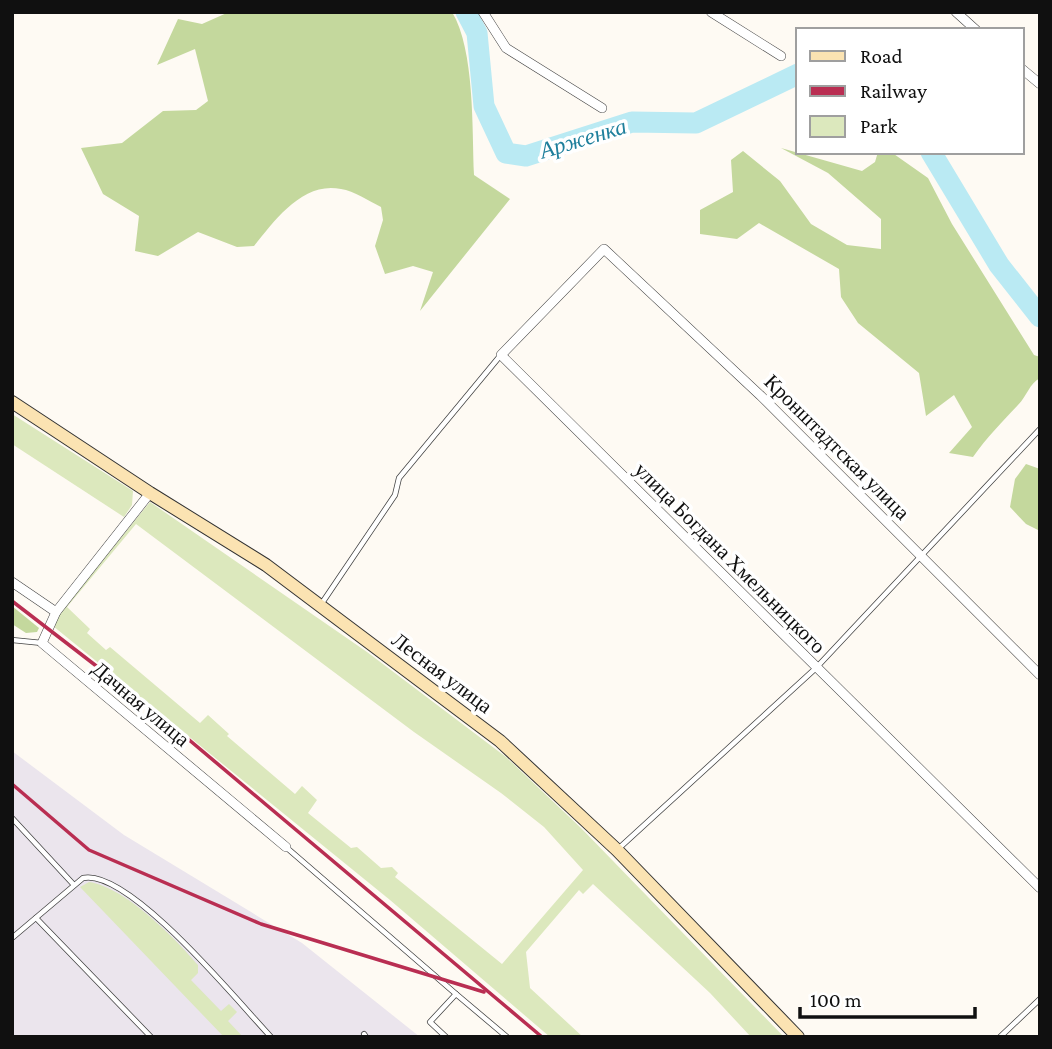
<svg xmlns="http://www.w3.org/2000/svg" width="1052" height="1049" font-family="'Crimson Pro',serif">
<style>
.industrial{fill:#ebe5ed}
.green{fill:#dce8bd;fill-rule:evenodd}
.forest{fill:#c4d89d}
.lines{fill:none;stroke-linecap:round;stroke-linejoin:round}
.river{stroke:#baeaf3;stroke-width:21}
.lane-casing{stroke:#434343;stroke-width:6}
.street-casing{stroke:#434343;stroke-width:10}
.secondary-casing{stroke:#323232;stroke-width:14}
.lane{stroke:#fff;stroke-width:4.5}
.street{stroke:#fff;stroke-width:9}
.secondary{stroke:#fbe3b2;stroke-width:12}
.rail{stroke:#b92e52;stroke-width:3.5}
.labels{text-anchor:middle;stroke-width:7;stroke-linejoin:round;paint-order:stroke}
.street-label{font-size:21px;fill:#101010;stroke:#fff}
.water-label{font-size:23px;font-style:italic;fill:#1e7f9c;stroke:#fff}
</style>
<rect width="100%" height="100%" fill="#fefaf3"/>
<polygon class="industrial" points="12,751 124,835 302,943 420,1037 12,1037"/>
<g class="green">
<polygon points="12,414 133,491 132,505 124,517 12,444"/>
<path d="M150 502 367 652 506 757 581 828 784 1037H751L710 993 593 884 583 894 579 890 526 952 530 988 583 1037H550L390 900 53 626 61 611ZM136 524 414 732 501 793 544 827 583 870 502 964 395 877 398 873 392 867 381 868 357 847 351 848 308 813 317 800 302 786 295 794 227 736 229 734 208 715 200 723 110 647 106 650 87 633 90 629 67 607Z"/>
<path d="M89 882C125 887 175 938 198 965V973L191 980 221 1011 229 1004 237 1012 228 1021 243 1037H224L80 887Z"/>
</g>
<g class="forest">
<path d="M229 12H452C475 50 472 130 474 175L510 199 420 311 433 272 413 266 385 274 375 246 383 220 381 207C369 201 354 191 341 189 303 181 275 220 254 246L237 247 198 232 158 256 135 251 139 216 103 194 81 148 122 143 163 111 196 110 208 101 195 49 157 65 178 19 202 24Z"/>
<path d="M781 148 862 171 875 162 878 152H891L928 178 952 224 1034 355 1040 357V378C1029 384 1027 396 1018 405 1002 422 987 437 973 457L949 453 972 427 954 395 926 416 919 373 858 323 841 297 839 269 759 223 737 239 700 234V210L733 192 731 160 743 151 780 181 811 224 847 245 881 249V219L828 173Z"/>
<polygon points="1026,464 1040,469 1040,531 1026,524 1010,507 1015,479"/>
<polygon points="12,606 39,628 37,632 26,633 12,624"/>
</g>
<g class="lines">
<g class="river">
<polyline points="466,12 477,33 484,106 506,153 526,156 632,122 696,123 798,74"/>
<polyline points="931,152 999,265 1040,317"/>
</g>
<g class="lane-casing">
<g id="lane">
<polyline points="322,603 395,495 399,478 500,356"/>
<polyline points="12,640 42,643"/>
<polyline points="12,818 74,885"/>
<polyline points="287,848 456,994"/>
<polyline points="617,850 816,668 1040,429"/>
<polyline points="36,918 151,1037"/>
<path d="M12 938 83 878C129 868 239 1003 271 1037"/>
<polyline points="364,1034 366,1037"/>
<polyline points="446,1037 430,1022 456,994 507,1037"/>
<polyline points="1000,1037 1040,999"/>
</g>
</g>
<g class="street-casing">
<g id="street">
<polyline points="483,12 506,48 602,108"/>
<polyline points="711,12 781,56"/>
<polyline points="956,12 976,30"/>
<polyline points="1022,69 1040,84"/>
<polyline points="12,582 56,612 42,643 286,847"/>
<polyline points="56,612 150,493"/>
<polyline points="1040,675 761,396 604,249 501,355 1040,888"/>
</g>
</g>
<g class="secondary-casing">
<polyline id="secondary" points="12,402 150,493 266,565 500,741 617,850 798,1037"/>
</g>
<use href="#lane" class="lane"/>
<use href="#street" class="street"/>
<use href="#secondary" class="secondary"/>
<g class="rail">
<polyline points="12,601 156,712 542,1037"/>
<polyline points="12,784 89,850 261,924 484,992"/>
</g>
</g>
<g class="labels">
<g class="street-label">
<text transform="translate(837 447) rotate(45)" y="7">Кронштадтская улица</text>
<text transform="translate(730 558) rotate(45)" y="7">улица Богдана Хмельницкого</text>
<text transform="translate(442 673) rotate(37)" y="7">Лесная улица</text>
<text transform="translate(141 704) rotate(40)" y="7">Дачная улица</text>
</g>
<g class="water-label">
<text transform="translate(583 138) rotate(-17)" y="8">Арженка</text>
</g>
</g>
<rect width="1052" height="1049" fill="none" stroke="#101010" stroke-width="28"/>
<rect x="796" y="28" width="228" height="126" fill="#ffffff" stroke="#9f9f9f" stroke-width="2"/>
<rect x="810" y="51" width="35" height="10" fill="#fbe3b2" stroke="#9f9f9f" stroke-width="2"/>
<text x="860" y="63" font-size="21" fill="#101010">Road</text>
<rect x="810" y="86" width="35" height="10" fill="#b92e52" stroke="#9f9f9f" stroke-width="2"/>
<text x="860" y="98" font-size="21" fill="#101010">Railway</text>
<rect x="810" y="116" width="35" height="21" fill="#dce8bd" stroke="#9f9f9f" stroke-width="2"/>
<text x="860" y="133" font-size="21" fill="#101010">Park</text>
<path d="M800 1007v10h175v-10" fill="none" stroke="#101010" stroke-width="3.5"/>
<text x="810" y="1007" font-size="21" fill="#101010" stroke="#ffffff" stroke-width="5" paint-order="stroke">100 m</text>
</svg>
